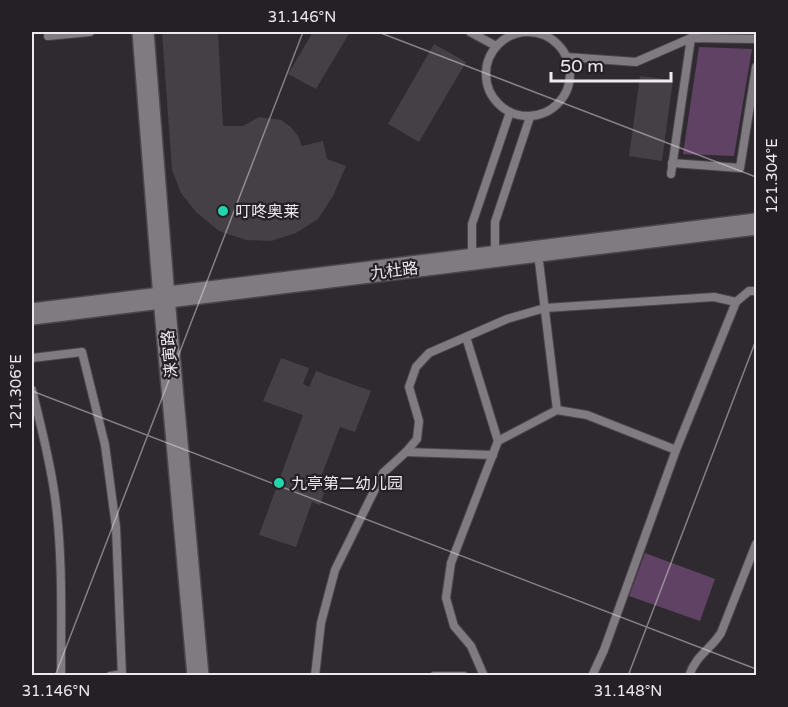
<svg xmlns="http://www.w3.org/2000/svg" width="788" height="707" font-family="'Varela Round','Noto Sans SC',sans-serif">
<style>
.green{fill:#604264}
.building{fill:#454046}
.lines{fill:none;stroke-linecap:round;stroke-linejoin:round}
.lane-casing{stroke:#4a464a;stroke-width:10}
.secondary-casing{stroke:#4a464a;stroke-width:24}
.lane{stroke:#807a81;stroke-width:8}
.secondary{stroke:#807a81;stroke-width:21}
.ticks{fill:none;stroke:#ede9ed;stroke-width:1.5;stroke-opacity:0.45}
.poi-dot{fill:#27d5ad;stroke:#252026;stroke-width:2}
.labels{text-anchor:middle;stroke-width:4.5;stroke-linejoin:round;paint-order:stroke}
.poi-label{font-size:16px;fill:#ede9ed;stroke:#252026;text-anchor:start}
.street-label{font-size:16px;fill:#ede9ed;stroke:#252026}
.neatline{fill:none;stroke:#ede9ed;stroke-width:2}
.ticks-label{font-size:15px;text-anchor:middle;fill:#ede9ed}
</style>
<rect width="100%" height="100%" fill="#2f2a2f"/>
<g class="green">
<polygon points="699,47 752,49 734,156 683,154"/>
<polygon points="645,553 715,579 700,621 629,596"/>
</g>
<g class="building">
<polygon points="162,32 218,32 223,126 243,126 259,117 281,120 291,127 298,136 302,146 323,141 327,159 346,166 333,196 318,219 296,233 271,241 246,240 219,231 196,212 181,193 172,170"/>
<polygon points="313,32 350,32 316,89 288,74"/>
<polygon points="434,44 466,62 419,142 388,124"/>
<polygon points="640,76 673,80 662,161 629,156"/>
<polygon points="281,358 309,368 303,384 309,387 316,371 371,391 355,432 340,427 318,485 326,488 320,505 312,502 296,547 259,535 303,415 263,401"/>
</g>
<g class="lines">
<g class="lane-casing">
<g id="lane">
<circle cx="528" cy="74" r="42"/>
<polyline points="470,32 496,46"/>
<polyline points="48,36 90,32"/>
<polyline points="567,57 636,62 691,38 756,39"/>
<polyline points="672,163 740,168 756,67"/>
<polyline points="671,174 691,38 696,32"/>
<polyline points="538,253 557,410"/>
<polyline points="495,256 495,222 530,117"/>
<polyline points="472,257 472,224 510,112"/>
<polyline points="466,337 498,441"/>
<polyline points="32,358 82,352 105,445 116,527 122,676"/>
<path d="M32 390C41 425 50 461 55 497 63 556 61 616 61 676"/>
<polyline points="406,452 493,455"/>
<polyline points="110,676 122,674"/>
<polyline points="315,676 321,623 335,570 383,473 406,452 417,439 419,421 409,387 416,367 429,353 507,319 545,308 714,297 736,302 749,291 756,291"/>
<polyline points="434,676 464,676"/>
<polyline points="484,676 471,646 454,626 446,598 451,563 498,441 557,410 587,415 676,450"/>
<polyline points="592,676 604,650 676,450 736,302"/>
<path d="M689 676C696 655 710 650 721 633L756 544"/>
</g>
</g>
<g class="secondary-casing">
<g id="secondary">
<polyline points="143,32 164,298 198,676"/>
<polyline points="32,314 756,224"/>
</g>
</g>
<use href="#lane" class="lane"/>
<use href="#secondary" class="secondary"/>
</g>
<path class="ticks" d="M378 32 756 177M32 391 756 669M55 676 303 32M628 676 756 340"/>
<g class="poi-dot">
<circle cx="223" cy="211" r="6"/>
<circle cx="279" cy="483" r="6"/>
</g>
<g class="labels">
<g class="poi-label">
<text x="235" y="217">叮咚奥莱</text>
<text x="291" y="489">九亭第二幼儿园</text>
</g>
<g class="street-label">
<text transform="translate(394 270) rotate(-7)" y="6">九杜路</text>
<text transform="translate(169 354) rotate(-95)" y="6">涞寅路</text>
</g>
</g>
<rect width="788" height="707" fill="none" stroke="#252026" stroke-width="66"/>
<path d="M551 72v9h120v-9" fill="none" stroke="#ede9ed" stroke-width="3"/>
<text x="560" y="72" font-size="18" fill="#ede9ed" stroke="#252026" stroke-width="4.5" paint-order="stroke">50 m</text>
<rect x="33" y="33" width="722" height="641" class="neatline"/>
<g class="ticks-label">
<text x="302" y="22">31.146°N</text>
<text transform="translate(772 176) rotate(-90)" y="5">121.304°E</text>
<text transform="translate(16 392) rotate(-90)" y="5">121.306°E</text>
<text x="56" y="696">31.146°N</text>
<text x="628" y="696">31.148°N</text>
</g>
</svg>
